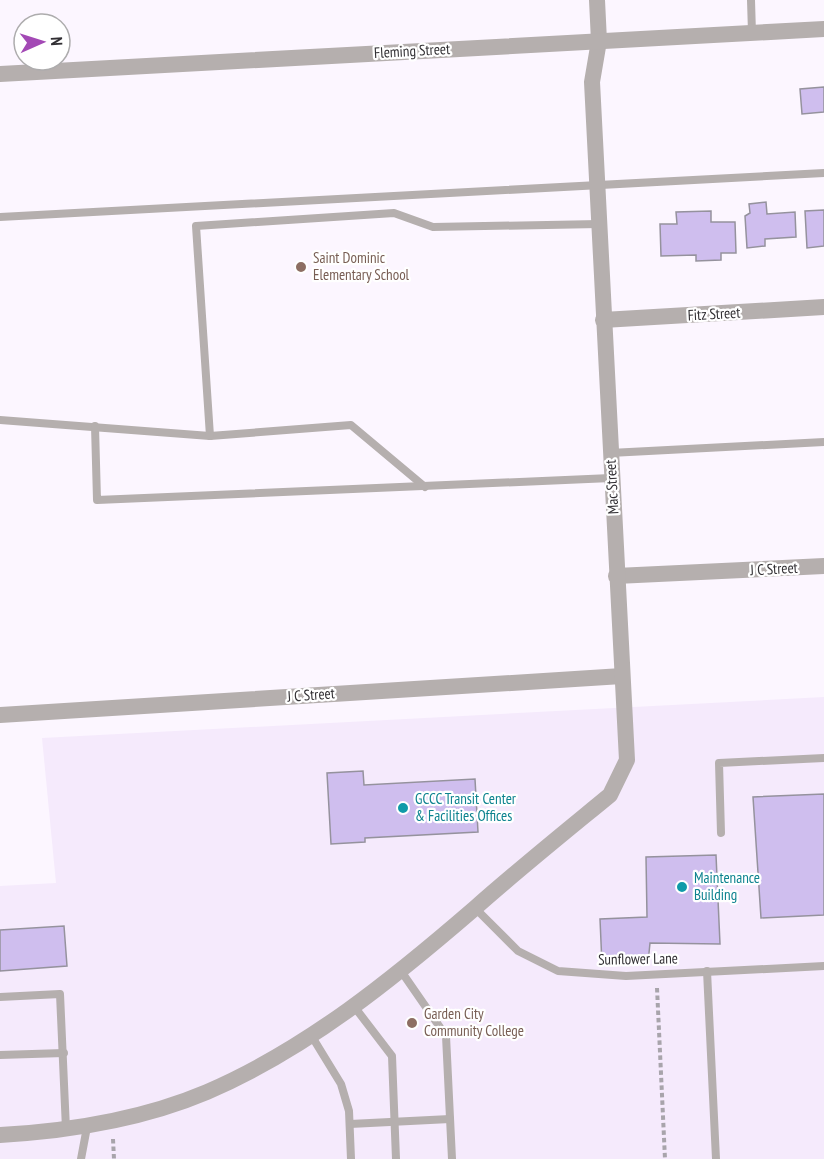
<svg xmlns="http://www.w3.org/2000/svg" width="824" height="1159" font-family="'PT Sans Narrow',sans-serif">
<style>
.built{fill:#f5eafc}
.building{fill:#cfbeee;stroke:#95929d;stroke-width:1.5}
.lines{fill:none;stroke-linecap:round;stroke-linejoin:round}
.path{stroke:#a8a4ab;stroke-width:4;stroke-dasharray:4.5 3;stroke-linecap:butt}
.service{stroke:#b5afae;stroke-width:8}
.minor{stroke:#b5afae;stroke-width:16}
.tertiary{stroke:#b5afae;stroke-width:16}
.education-dot{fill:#8d6e63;stroke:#fff;stroke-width:2}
.culture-dot{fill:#0f9aa8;stroke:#fff;stroke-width:2}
.labels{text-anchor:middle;stroke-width:4.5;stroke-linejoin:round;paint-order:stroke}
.street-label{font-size:15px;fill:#312f33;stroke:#fff}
.education-label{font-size:15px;fill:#785e54;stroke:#fff;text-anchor:start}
.culture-label{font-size:15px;fill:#0d838f;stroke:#fff;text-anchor:start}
</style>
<rect width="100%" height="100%" fill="#fcf6ff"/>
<polygon class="built" points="824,697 824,1159 0,1159 0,886 56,883 42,738"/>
<g class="building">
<polygon points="824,87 824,112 802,114 800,89"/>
<polygon points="766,202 767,214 795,212 796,237 765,239 765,246 747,248 745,216 750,213 749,204"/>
<polygon points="824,210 824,246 807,248 805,211"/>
<polygon points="711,211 711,222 735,222 736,253 721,253 721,260 696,261 696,255 661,256 660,224 677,224 676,212"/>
<polygon points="363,771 364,785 475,779 478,832 365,838 365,842 331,844 327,773"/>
<polygon points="824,794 824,915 761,918 753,797"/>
<polygon points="716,855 720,944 650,943 648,963 602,965 600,919 647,917 646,857"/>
<polygon points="64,926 67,966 0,971 0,930"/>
</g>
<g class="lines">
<g class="path">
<polyline points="657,988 665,1159"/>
<polyline points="113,1139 114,1159"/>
</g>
<g class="service">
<polyline points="751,0 752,33"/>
<polyline points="0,217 824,173"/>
<polyline points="0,420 210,436 351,425 425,487"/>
<polyline points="95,426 97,500 611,478"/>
<polyline points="210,436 196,226 394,213 433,227 599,224"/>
<polyline points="610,453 824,442"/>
<polyline points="721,833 719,763 824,758"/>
<polyline points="475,908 518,951 558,971 626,976 824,966"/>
<polyline points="401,971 446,1036 452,1159"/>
<polyline points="707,971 716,1159"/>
<polyline points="0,997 60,994 66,1129"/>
<polyline points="353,1005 392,1056 396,1159"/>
<polyline points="311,1035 341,1084 349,1111 351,1159"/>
<polyline points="0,1055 64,1053"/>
<polyline points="350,1124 450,1119"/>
<polyline points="81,1159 87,1127"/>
</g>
<g class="minor">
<polyline points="603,320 824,307"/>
<polyline points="616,576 824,566"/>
<polyline points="0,715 622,676"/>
<path d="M0 1135C71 1131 141 1120 207 1092 307 1049 394 978 475 908 519 869 565 832 610 795L627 760 592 82 599 41 597 0"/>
</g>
<polyline class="tertiary" points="0,74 824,29"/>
</g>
<g class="education-dot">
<circle cx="301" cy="267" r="6"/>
<circle cx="412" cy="1023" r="6"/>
</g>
<g class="culture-dot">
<circle cx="403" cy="808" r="6"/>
<circle cx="682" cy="887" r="6"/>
</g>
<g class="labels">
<g class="street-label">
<text transform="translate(412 51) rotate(-3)" y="5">Fleming Street</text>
<text transform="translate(714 314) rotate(-3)" y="5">Fitz Street</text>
<text transform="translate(612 487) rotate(-93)" y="5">Mac Street</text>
<text transform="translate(774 569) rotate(-3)" y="5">J C Street</text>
<text transform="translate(311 695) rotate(-4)" y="5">J C Street</text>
<text transform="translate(638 959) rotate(-1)" y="5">Sunflower Lane</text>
</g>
<g class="education-label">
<text x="313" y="263">Saint Dominic<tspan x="313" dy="17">Elementary School</tspan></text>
<text x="424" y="1019">Garden City<tspan x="424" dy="17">Community College</tspan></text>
</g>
<g class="culture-label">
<text x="415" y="804">GCCC Transit Center<tspan x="415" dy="17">&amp; Facilities Offices</tspan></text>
<text x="694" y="883">Maintenance<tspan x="694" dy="17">Building</tspan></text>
</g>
</g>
<g transform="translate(42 42) rotate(87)"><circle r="28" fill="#ffffff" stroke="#adacad" stroke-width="1.5"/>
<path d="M0-4.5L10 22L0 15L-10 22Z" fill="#a349b5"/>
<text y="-9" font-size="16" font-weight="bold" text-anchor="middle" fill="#312f33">N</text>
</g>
</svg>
